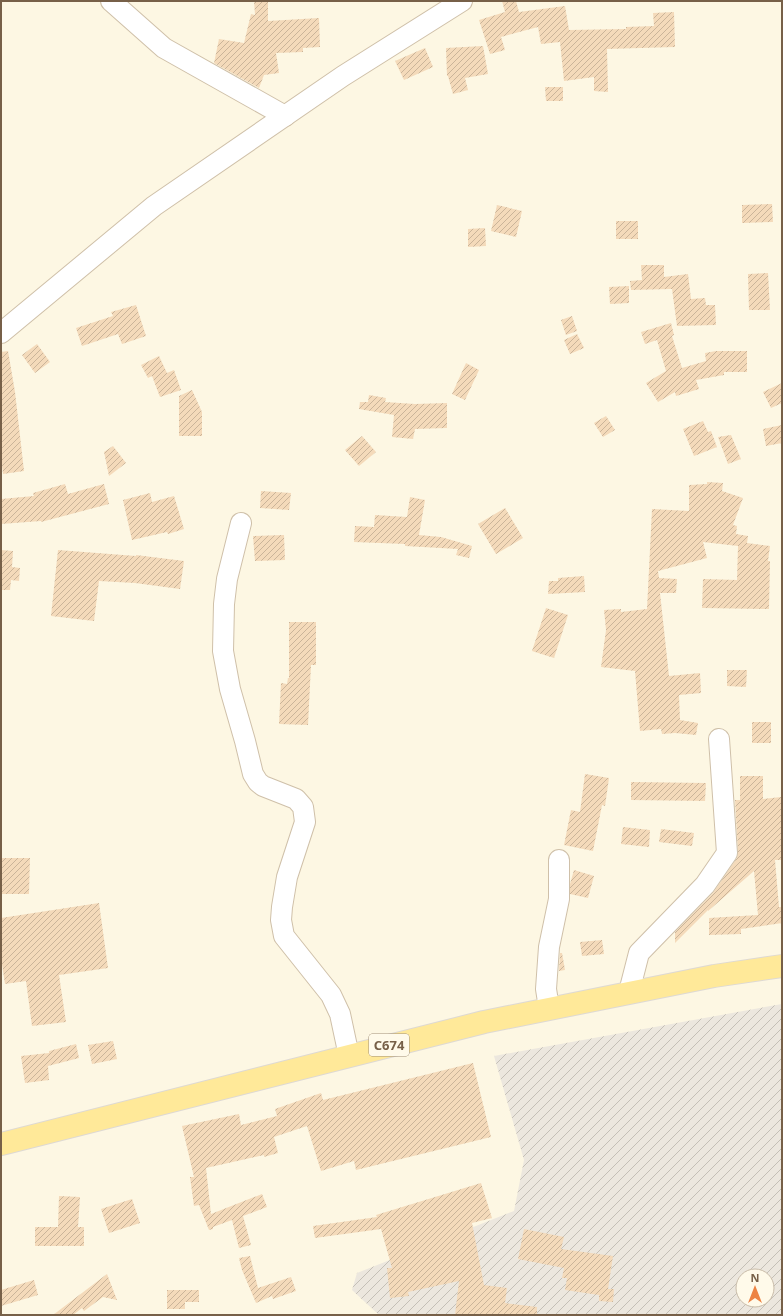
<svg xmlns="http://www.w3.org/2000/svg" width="783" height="1316" font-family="'Noto Sans',sans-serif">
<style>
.industrial{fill:url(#industrial-furrows);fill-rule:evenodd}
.building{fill:url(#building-hatch)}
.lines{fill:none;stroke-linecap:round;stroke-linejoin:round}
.minor-casing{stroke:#cfc0a9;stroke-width:22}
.major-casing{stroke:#ded9d3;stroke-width:24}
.minor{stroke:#fff;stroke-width:20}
.major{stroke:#ffe999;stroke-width:22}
.labels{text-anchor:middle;stroke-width:3.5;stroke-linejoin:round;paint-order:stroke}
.shield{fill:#fffaea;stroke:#a08e79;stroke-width:1}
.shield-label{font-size:13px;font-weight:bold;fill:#776048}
</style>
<defs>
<pattern id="industrial-furrows" width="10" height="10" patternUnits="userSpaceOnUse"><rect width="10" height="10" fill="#ece7de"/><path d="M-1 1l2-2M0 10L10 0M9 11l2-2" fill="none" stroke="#c4bfb6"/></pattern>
<pattern id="building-hatch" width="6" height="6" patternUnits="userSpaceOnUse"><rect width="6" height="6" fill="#f4daba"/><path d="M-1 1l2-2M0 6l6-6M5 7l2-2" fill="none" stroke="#cab499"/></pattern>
</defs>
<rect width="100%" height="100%" fill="#fdf7e3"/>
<path class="industrial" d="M782 1004V1315H379L352 1290 357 1273 514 1211 524 1160 494 1056ZM743 1276H767V1300H743Z"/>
<g class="building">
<polygon points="254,1 268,1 268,21 319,18 320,47 303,48 303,52 276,53 279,73 264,75 259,88 214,63 219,39 244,43 251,14 255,15"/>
<polygon points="502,1 516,1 519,12 565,6 569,30 626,29 626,27 654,26 653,13 674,12 675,47 607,49 608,92 594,91 594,77 564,81 560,42 541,44 538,27 501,37 505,50 490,54 479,20 505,12"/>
<polygon points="483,46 488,74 465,78 468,90 453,94 448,76 447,76 446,48"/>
<polygon points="425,48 433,67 404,80 395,61"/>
<polygon points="545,87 563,87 563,101 546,101"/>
<polygon points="772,204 773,222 742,223 742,205"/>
<polygon points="497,205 522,211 516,237 491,231"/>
<rect x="616" y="221" width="22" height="18"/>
<polygon points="485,228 486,246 468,247 468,229"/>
<polygon points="641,265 664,265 664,277 688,274 691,299 705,298 706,305 715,305 716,325 677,326 672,289 631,290 630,281 642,280"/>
<polygon points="768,273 770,310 749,310 748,274"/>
<polygon points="629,286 629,303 610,304 609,287"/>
<polygon points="136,305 146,336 122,344 118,334 82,346 76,328 113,316 111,312"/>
<polygon points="572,316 577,331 566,335 561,320"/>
<polygon points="671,323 674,335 672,336 682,368 706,361 705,353 716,351 747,351 747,372 724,372 724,375 696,380 699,389 676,396 675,392 658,402 646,383 666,371 657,340 645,344 641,332"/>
<polygon points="577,334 584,348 570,354 564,340"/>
<polygon points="37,344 50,362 35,373 22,355"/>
<polygon points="8,351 15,392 24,471 3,474 1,458 1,352"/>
<polygon points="159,356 167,373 174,370 181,390 160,397 152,376 148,378 141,365"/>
<polygon points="466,363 479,370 465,400 452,394"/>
<polygon points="782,383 782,403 771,408 763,392"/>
<polygon points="192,390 202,412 202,436 179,436 179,396"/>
<polygon points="369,395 386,398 385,402 415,404 447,403 447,428 415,429 413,439 392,437 394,415 359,409 360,402 368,402"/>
<polygon points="606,416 615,430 603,437 594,423"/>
<polygon points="703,421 708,432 711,431 717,447 694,456 683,429"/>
<polygon points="782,425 782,443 766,446 763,429"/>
<polygon points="731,435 741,459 728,464 718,437"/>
<polygon points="362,436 376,452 359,466 345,450"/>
<polygon points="113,446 126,463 109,476 104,452"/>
<polygon points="707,482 723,483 722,491 743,498 733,525 737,526 736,534 748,536 747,543 770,546 768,561 770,561 769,609 702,608 703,579 737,580 738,546 703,542 707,558 658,571 659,578 677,579 676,593 660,593 669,676 700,673 701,693 679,695 680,720 698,723 696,735 675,733 662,734 661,729 640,731 635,671 601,667 606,630 604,610 621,609 621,612 647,609 652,509 689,511 689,485 707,484"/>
<polygon points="65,484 68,494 104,484 109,504 41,522 41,521 1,524 1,499 34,496 33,493"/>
<polygon points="261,491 291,493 289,510 260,508"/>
<polygon points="150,493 152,502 174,496 184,529 168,534 167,532 132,540 123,500"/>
<polygon points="410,497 425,500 419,535 441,537 472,546 469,558 456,555 458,549 405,546 405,544 354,542 355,526 374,527 375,515 407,517"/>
<polygon points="505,508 523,538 496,554 478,524"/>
<polygon points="284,535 285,560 255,561 253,536"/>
<polygon points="1,550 13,551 12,567 20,568 19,581 11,580 10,590 1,590"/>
<polygon points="58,550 136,556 136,555 184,561 180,589 135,583 99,581 94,621 51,616"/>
<polygon points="584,576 585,592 548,594 549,581 558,581 558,578"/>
<polygon points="546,608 568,615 554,658 532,651"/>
<polygon points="289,622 316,622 316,665 311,665 308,725 279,724 281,683 287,684 288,678 289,678"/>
<polygon points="727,670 747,670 746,687 727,686"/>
<rect x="752" y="722" width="19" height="21"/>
<polygon points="585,774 609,778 605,806 602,805 593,851 564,845 571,810 580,812"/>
<polygon points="740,776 763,776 763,799 781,797 782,860 775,860 779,907 782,907 782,923 741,929 741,934 709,935 709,918 758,915 754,871 708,911 708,910 675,943 675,932 713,893 737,858 738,852 735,800 740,800"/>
<polygon points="631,782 706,783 705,801 631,800"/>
<polygon points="623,827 650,830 649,847 621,844"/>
<polygon points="661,829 694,833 692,846 659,842"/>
<polygon points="1,858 30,858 29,894 1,894"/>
<polygon points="574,870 594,876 588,898 570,894 570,884"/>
<polygon points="99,903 108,968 59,975 66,1022 32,1026 26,981 5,984 1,958 1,918"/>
<polygon points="602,940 604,954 582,956 580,942"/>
<polygon points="560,953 562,953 565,970 559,971"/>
<polygon points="113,1041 117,1059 92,1064 88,1045"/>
<polygon points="76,1044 79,1058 48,1066 49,1080 25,1083 21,1056 49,1053 49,1051"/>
<polygon points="473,1063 491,1137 356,1170 354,1161 321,1171 307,1126 274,1137 278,1153 264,1157 264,1155 206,1168 211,1214 262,1194 267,1207 243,1216 251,1245 239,1248 232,1220 213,1227 213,1229 209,1230 199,1205 194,1206 190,1177 194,1177 182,1126 239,1114 241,1125 277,1116 275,1109 321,1093 323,1100"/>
<polygon points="481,1183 492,1218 472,1223 484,1285 507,1288 505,1303 537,1307 537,1315 455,1315 459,1281 408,1292 409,1296 390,1298 387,1268 392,1268 381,1229 315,1238 313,1226 377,1217 376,1215"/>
<polygon points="59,1196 80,1197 78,1227 84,1227 84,1246 35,1246 35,1227 58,1227"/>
<polygon points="132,1199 140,1223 109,1233 101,1209"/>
<polygon points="524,1229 564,1237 561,1249 613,1256 608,1289 614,1289 613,1302 599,1301 599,1295 565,1290 567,1278 562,1278 564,1268 518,1259"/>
<polygon points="250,1256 258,1288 291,1277 296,1291 273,1299 272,1296 256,1303 242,1270 239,1258"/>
<polygon points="107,1274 117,1300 103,1297 84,1311 82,1308 73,1315 53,1315"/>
<polygon points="34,1280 38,1295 1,1306 1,1290"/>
<polygon points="167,1290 199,1290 199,1302 185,1302 185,1309 167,1309"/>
</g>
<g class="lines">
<g class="minor-casing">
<g id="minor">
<polyline points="111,1 164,48 285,116"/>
<polyline points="1,333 154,206 343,76 462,1"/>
<polyline points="241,523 227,579 224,604 223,651 230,689 245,741 253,774 258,782 263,786 296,799 303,807 305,822 287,877 282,907 281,920 284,936 331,995 340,1014 349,1056"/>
<polyline points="629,992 639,953 705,885 727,853 719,739"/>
<polyline points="549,1008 546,989 549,947 559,899 559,860"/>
</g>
</g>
<g class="major-casing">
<polyline id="major" points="1,1144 484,1022 714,976 782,966"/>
</g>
<use href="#minor" class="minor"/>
<use href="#major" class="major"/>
</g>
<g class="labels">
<rect class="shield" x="369" y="1034" width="40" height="22" rx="3"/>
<g class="shield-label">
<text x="389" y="1050">C674</text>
</g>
</g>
<rect width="783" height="1316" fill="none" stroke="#776048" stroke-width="4"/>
<g transform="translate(755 1288)"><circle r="19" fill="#fffaea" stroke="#c9bca9"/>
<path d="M0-3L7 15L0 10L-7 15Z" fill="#ed8343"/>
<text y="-6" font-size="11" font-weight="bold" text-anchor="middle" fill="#776048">N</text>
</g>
</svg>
